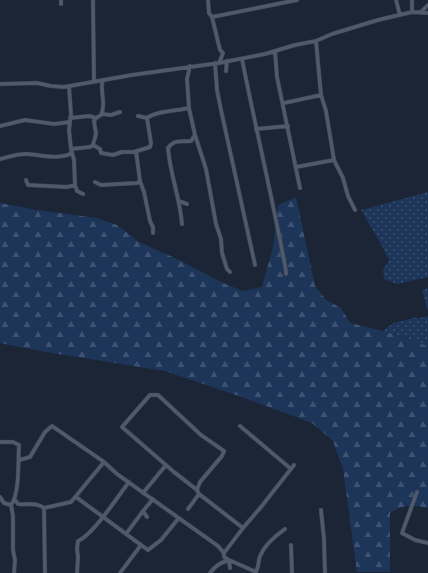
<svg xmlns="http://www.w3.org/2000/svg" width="428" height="573" viewBox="0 0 428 573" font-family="Arial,sans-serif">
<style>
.grass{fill:url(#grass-dots)}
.forest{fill:url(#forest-firs)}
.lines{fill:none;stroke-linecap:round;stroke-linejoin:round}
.minor-casing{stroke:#38404d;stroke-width:4.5}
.minor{stroke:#4e596c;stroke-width:3.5}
</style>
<defs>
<pattern id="grass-dots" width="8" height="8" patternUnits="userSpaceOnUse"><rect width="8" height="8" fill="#1e355a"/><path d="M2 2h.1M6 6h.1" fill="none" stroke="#3e5272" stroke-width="1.8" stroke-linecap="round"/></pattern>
<pattern id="forest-firs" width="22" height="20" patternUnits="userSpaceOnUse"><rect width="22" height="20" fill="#1e355a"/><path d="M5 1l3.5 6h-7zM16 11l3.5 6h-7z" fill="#3e5272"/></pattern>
</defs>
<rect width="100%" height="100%" fill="#1b2535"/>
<path class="grass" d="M428,192V277L397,284L384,279L383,270L389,260L381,244L361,210Z
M428,288V312L422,290Z
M428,316V346L383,331L393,323L417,317V319Z"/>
<path class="forest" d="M296,197L315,286L326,300L341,308L350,323L383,331L428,346V508C411,505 405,504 390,513V572H357L343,469L333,441L312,423L239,396L165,371L40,351L0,343V203L37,210L97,218L117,225L139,242L177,259L219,281L242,291L262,287L273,247L278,205Z"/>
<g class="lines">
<g class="minor-casing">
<path id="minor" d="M61,0V4
M93,0L94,82
M208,0L209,13L212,17L220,50L223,53L219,63
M396,0L400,15
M412,12V0
M421,12L428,5
M212,17L297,0
M275,51L277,77L300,188
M242,59C256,130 273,200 286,271V274
M215,63L217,90L221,110L255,265
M190,66L187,79L189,108L195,135L206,169L216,224L221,239L222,253L227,269L230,272
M226,71L227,61
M0,84L37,83L51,86L64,87L132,75L219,63L265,54L295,45L316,41L332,34L378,20L412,12L428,13
M69,86L71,114L69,130L71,149L74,160L75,185L77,191L83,194
M284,103L321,95
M102,114L111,115L120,112
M138,116L147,118C156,111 177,111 189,108
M70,118L89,116L96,118
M0,126L25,120L54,124L70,122
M256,129L288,126
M93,145L100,149L101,153L113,155L122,152H134L150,147L151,143L147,118
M93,145L96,134L94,121L96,118L101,115C107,103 99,90 103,80
M71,149L90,147L93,145
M136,151L140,181L144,192L150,221L153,227V233
M0,159C9,157 19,153 28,154C42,155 60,160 72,153
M334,160L343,178L348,196L355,210
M296,167L334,160L326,111L321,95L316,41
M26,180L28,185L67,187L75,185
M95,182L101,185L137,183L140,181
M179,201L187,204
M182,224C180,198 170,174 168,148C174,139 181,142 191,141L195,135
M240,426L291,469
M0,442H13L19,445C18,459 20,494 11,505L13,516V550L15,560L14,573
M19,460L30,457L45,432L52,426L104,462L117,474L218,546L224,553V557L229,560C221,562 215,566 210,573
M197,490L200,482L222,456L224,451L201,435L158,395H150L122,427L174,472L197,490L199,494
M417,492L402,533L415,540L428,543
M143,493L166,465
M0,497L4,503L11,505
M76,497L141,545L120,573
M15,500L18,504C27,505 37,502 44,508L71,502L104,462
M44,508L45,573
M188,509L199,494L243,528
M321,510L324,539L325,573
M147,517L143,511L153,499
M126,534L143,511
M141,545L148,550L161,540L178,519
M291,545L292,573
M224,553L243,528L261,507L294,465
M230,568L229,560L256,572
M256,571C259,567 258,561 260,556C265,544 275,536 285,529
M77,573L78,557L77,549L78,541C93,535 118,496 129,482"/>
</g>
<use href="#minor" class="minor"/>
</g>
</svg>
